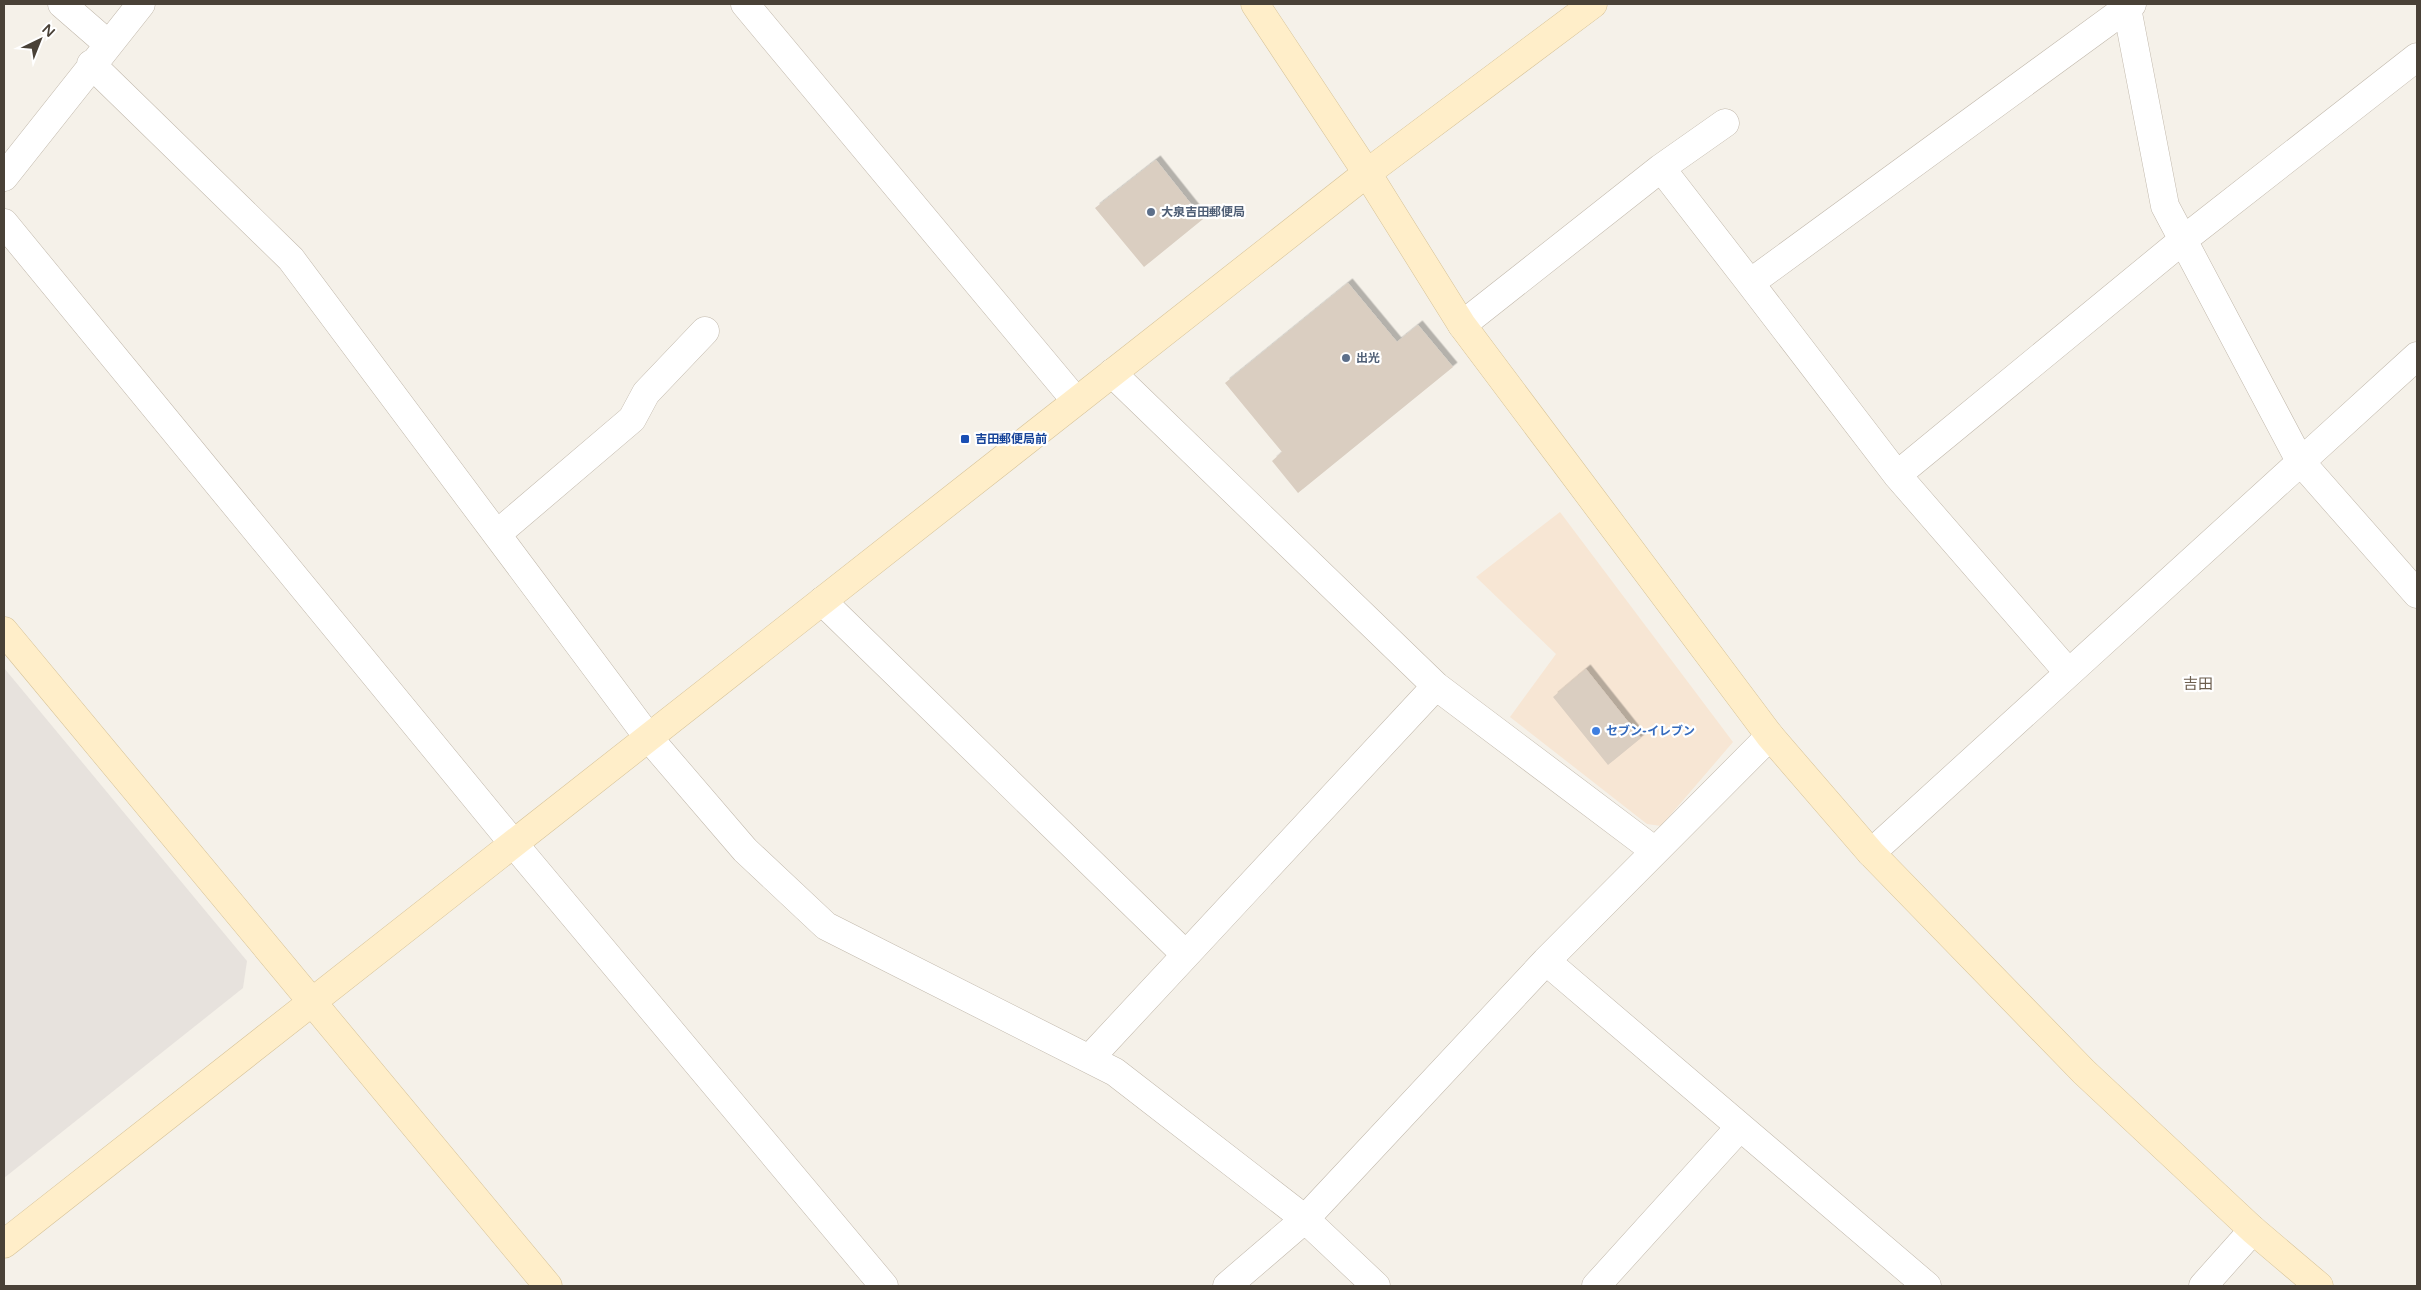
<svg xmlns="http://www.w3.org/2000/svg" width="2421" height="1290" viewBox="0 0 2421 1290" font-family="'Varela Round','Noto Sans JP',sans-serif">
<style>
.commercial{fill:#f7e6d4}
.industrial{fill:#e7e2dd}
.building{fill:#dacec1;filter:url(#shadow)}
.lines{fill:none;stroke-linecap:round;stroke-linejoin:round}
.street-casing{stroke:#c1b8ab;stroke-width:29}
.secondary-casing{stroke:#d6c297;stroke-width:29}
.street{stroke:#fff;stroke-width:28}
.secondary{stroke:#ffeec9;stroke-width:28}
.service-dot{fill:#5c6f8a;stroke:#fff;stroke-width:2}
.transit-dot{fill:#1a4fb4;stroke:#fff;stroke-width:2}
.shop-dot{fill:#3f7fe0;stroke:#fff;stroke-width:2}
.labels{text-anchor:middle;stroke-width:4.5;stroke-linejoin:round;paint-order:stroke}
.service-label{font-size:12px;font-weight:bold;fill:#4e5e75;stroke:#fff;text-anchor:start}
.transit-label{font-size:12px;font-weight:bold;fill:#164399;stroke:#fff;text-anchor:start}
.shop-label{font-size:12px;font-weight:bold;fill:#366cbe;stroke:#fff;text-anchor:start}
.quarter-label{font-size:15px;fill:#6c5e4e;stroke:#fff}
</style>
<defs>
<filter id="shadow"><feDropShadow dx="4.5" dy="-4.5" stdDeviation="0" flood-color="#0004"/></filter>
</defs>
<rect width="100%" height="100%" fill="#f5f1e9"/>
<path class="commercial" d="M1560,512L1733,742L1661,826L1647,824L1510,717L1556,654L1476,577Z"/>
<path class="industrial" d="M4,668L247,961L243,988L4,1178Z"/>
<path class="building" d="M1156,160L1203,219L1144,267L1095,208Z
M1348,283L1397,342L1418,325L1453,367L1298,493L1272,461L1282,452L1225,383Z
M1586,669L1641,738L1608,765L1553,697Z"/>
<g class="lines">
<g class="street-casing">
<path id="street" d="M62,4L108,44
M745,4L1076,401
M2127,8L2165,206L2300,461L2417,594
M91,64L291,259L648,737L745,850L826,926L1115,1072L1305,1219L1376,1286
M1661,168L1750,283
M4,177L141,4
M4,223L513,843L884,1286
M1462,325L1661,168L1725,123
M1112,373L1436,686L1655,851
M1897,475L2183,240L2417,57
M497,534L632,419L646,393L705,331
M822,601L1185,954
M2068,672L1897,475L1750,283L2132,4
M1871,853L2417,356
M1546,961L1927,1286
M1090,1058L1436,686
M1227,1286L1305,1219L1546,961L1770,736
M1596,1286L1740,1127
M2203,1286L2253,1230"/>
</g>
<g class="secondary-casing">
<path id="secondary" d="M1255,4L1367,173L1462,325L1770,736L1871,853L2084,1072L2253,1230L2319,1286
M4,631L548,1286
M4,1244L1367,173L1593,4"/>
</g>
<use href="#street" class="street"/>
<use href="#secondary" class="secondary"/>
</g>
<g class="service-dot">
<circle cx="1151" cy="212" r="5"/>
<circle cx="1346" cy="358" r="5"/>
</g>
<rect class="transit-dot" x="960" y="434" width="10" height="10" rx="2.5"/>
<circle class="shop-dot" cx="1596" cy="731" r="5"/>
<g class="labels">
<g class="service-label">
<text x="1161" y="216">大泉吉田郵便局</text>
<text x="1356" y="362">出光</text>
</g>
<g class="transit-label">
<text x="975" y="443">吉田郵便局前</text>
</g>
<g class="shop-label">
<text x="1606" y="735">セブン-イレブン</text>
</g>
<g class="quarter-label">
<text x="2198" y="689">吉田</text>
</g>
</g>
<rect width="2421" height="1290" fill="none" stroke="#494137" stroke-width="10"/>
<g transform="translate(40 40) rotate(43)" stroke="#ffffff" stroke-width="4" paint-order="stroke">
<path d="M0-4L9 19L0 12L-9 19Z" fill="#494137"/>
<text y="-8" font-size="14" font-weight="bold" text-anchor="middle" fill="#494137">N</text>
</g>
</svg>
